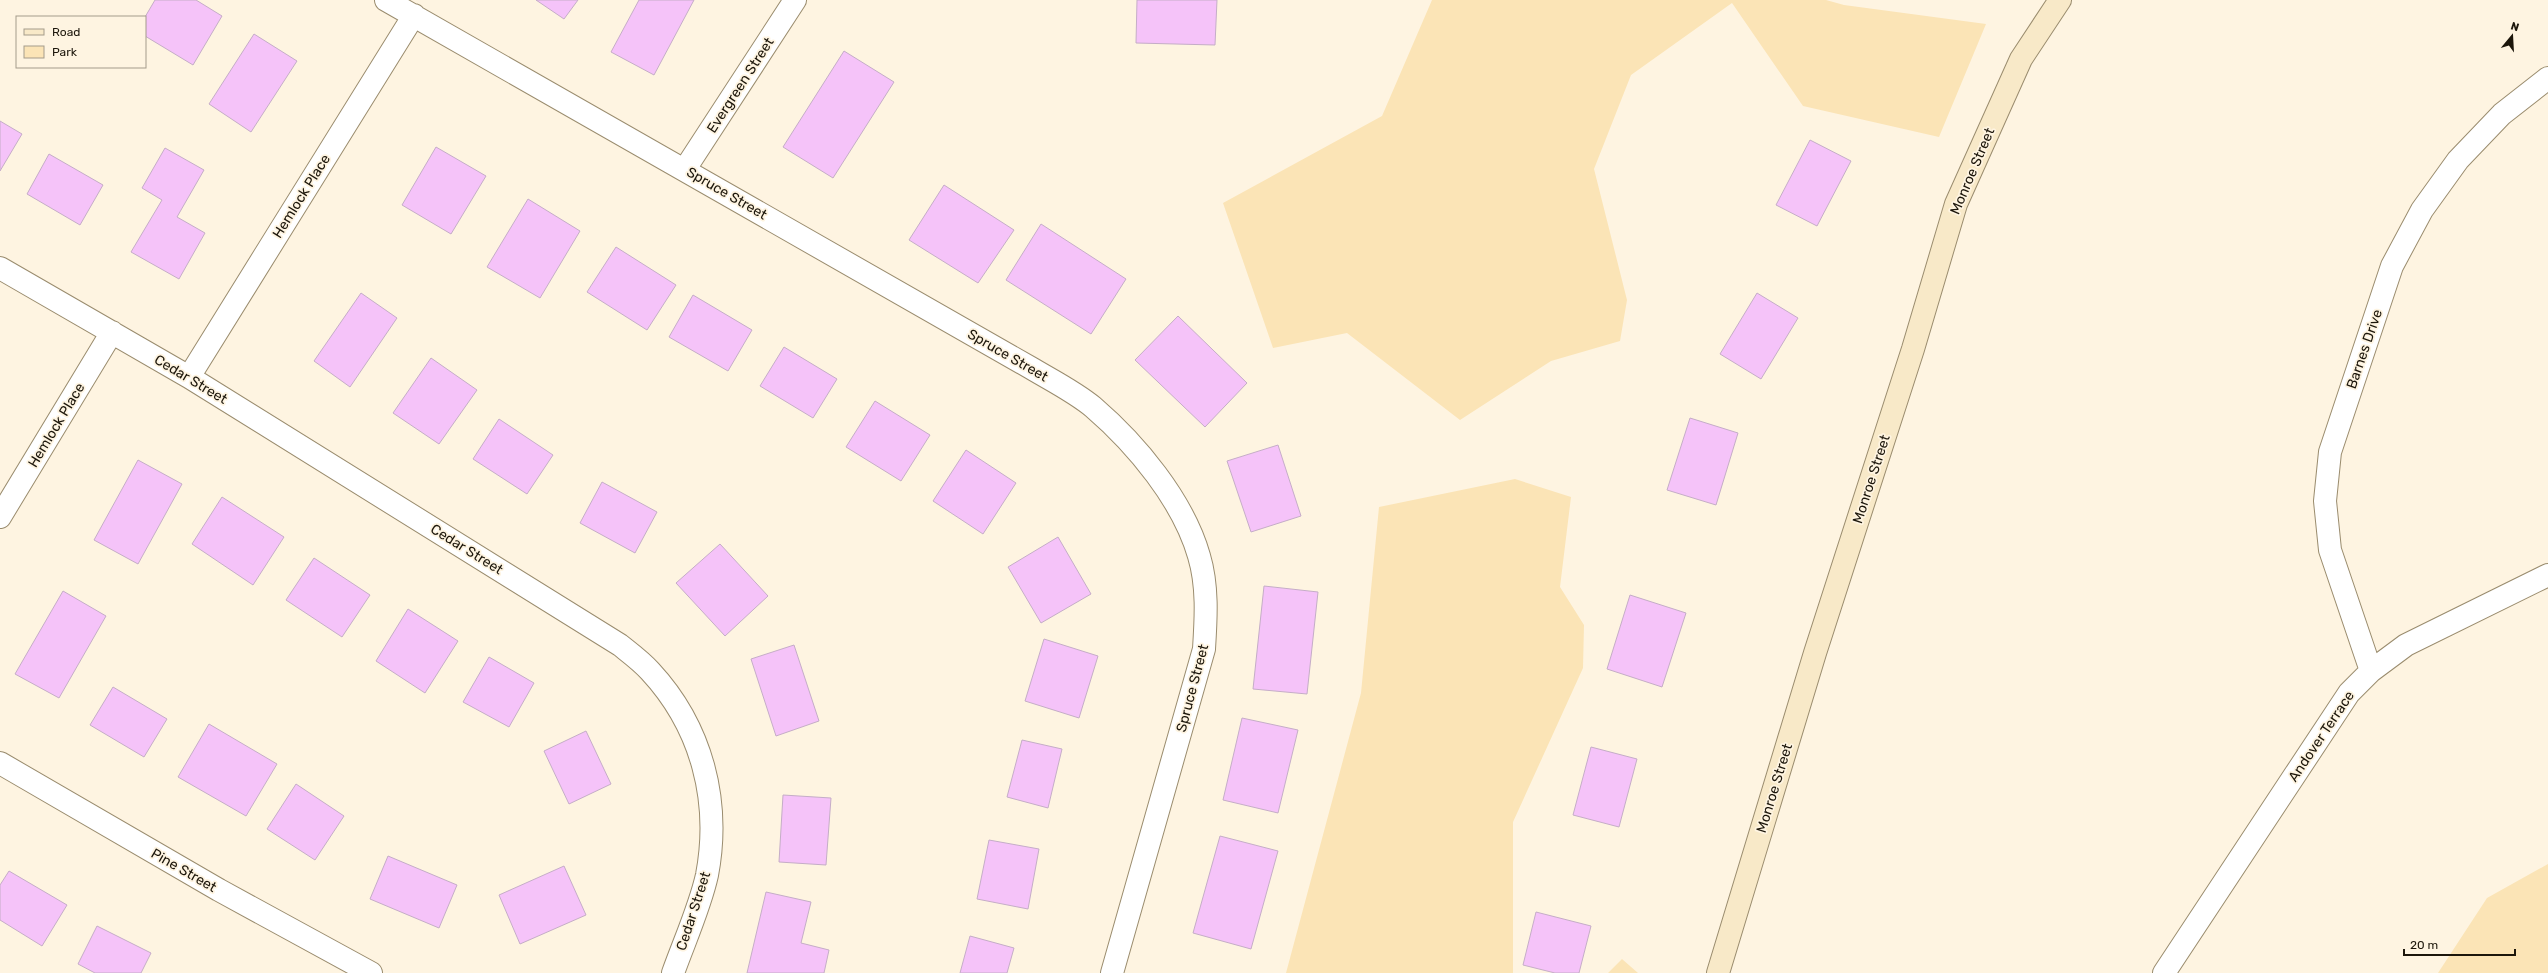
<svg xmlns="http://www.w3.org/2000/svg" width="2548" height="973" viewBox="0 0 2548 973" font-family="Rubik,sans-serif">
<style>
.green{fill:#fbe4b6}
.building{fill:#f5c3f9;stroke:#c5adc7}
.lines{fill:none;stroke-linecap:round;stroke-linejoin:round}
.minor-casing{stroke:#9a8c6e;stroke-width:24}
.secondary-casing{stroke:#9a8c6e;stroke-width:24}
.minor{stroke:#fff;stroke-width:22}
.secondary{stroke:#f8e9c8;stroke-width:22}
.labels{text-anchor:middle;stroke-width:3.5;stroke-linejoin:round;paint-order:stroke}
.street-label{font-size:14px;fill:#1c160b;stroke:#fef4e1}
</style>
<rect width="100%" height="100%" fill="#fef4e1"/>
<path class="green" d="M1432,0H1826L1844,5L1986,24L1939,137L1803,106L1732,3L1631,75L1594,169L1627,300L1620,341L1551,361L1460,420L1347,333L1273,348L1223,203L1382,116Z
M1515,479L1571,497L1560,587L1584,625L1583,668L1513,822V973H1286L1361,693L1379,507Z
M2548,864V973H2438L2487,898Z
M1622,959L1638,973H1608Z"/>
<path class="building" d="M155,0H196L222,16L193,65L145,36V17Z
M536,0H578L564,19Z
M639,0H694L654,75L611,52Z
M1137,0H1217L1215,45L1136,43Z
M254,34L297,61L251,132L209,104Z
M844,51L894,82L833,178L783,147Z
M0,121L22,134L0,171Z
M1810,140L1851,161L1817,226L1776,205Z
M436,147L486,176L451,234L402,205Z
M165,148L204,170L177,217L205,233L179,279L131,252L162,200L142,188Z
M49,154L103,185L80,225L27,194Z
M944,185L1014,230L978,283L909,240Z
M528,199L580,231L540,298L487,267Z
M1041,224L1126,279L1091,334L1006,280Z
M616,247L676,285L647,330L587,292Z
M361,293L397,318L350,387L314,361Z
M1757,293L1798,318L1761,379L1720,354Z
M693,295L752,330L728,371L669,337Z
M1178,316L1247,383L1205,427L1135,360Z
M784,347L837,379L813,418L760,386Z
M431,358L477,390L439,444L393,413Z
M875,401L930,435L901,481L846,447Z
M1690,418L1738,433L1716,505L1667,490Z
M499,419L553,455L527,494L473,459Z
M1278,445L1301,516L1251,532L1227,461Z
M966,450L1016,483L983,534L933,501Z
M138,460L182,484L138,564L94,540Z
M602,482L657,512L635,553L580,523Z
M222,497L284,537L253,585L192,544Z
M1058,537L1091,594L1041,623L1008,567Z
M720,544L768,596L725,636L676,583Z
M314,558L370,595L342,637L286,600Z
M1264,586L1318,592L1307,694L1253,689Z
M63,591L106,616L59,698L15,674Z
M1630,595L1686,613L1662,687L1607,669Z
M408,609L458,641L425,693L376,661Z
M1044,639L1098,656L1079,718L1025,701Z
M794,645L819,721L776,736L751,659Z
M489,657L534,683L509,727L463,702Z
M113,687L167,719L144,757L90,725Z
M1242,718L1298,730L1278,813L1223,800Z
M209,724L277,764L246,816L178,777Z
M586,731L611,784L569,804L544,751Z
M1022,740L1062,749L1048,808L1007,797Z
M1591,747L1637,759L1619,827L1573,815Z
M296,784L344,816L315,860L267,829Z
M783,795L831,798L826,865L779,862Z
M1220,836L1278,851L1251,949L1193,933Z
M989,840L1039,849L1028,909L977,899Z
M388,856L457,885L439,928L370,899Z
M564,866L586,915L520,944L499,895Z
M9,871L67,905L42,946L0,920V885Z
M766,892L811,902L801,943L829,950L824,973H747Z
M1536,912L1591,926L1579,973H1555L1523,965Z
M97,926L151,953L141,973H95L78,964Z
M970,936L1014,948L1007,973H960Z"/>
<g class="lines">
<g class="minor-casing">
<path id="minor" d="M386,0L1031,368C1051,380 1075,392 1093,407C1136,444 1183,500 1199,556C1208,586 1206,618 1204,649L1112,973
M685,169L795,0
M0,268L189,377L620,645C630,653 641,661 650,671C702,727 721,801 707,875C700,907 684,942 673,973
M189,377L414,15
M0,517L112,332
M2371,671L2330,550L2325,501L2330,452L2392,266L2422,210L2458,160L2502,114L2548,78
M0,763L219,890L371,973
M2164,973L2349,693L2371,671L2406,645L2548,575"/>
</g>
<g class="secondary-casing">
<path id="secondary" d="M1718,973L1815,653L1913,349L1956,204L2021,59L2060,0"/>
</g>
<use href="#minor" class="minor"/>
<use href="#secondary" class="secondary"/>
</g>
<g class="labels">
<g class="street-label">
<text transform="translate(740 85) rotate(-57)" y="5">Evergreen Street</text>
<text transform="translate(1972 171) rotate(-67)" y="5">Monroe Street</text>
<text transform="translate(727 193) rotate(30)" y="5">Spruce Street</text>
<text transform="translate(301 196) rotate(-58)" y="5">Hemlock Place</text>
<text transform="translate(2364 349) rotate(-71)" y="5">Barnes Drive</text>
<text transform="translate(1008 355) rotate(30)" y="5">Spruce Street</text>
<text transform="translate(191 379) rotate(31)" y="5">Cedar Street</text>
<text transform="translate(56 425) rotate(-59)" y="5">Hemlock Place</text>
<text transform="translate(1871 479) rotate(-72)" y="5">Monroe Street</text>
<text transform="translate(467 549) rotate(32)" y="5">Cedar Street</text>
<text transform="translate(1192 688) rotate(-75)" y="5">Spruce Street</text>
<text transform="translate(2321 736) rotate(-56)" y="5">Andover Terrace</text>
<text transform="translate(1774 788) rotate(-73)" y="5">Monroe Street</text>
<text transform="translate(184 870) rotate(30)" y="5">Pine Street</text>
<text transform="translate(693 911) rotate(-72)" y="5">Cedar Street</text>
</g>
</g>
<rect x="16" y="16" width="130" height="52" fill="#fef4e1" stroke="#a49b8b"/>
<rect x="24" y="29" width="20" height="6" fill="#f8e9c8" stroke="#a49b8b"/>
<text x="52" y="36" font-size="12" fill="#1c160b">Road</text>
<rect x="24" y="46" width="20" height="12" fill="#fbe4b6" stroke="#a49b8b"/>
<text x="52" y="56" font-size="12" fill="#1c160b">Park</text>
<g transform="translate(2512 36) rotate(18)" stroke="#fef4e1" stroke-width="3" paint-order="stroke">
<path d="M0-3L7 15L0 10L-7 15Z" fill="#1c160b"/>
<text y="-6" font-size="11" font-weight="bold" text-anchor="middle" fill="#1c160b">N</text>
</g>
<path d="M2404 949v6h111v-6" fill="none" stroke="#1c160b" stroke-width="2"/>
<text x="2410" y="949" font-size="12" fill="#1c160b" stroke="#fef4e1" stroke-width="3" paint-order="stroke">20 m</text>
</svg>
